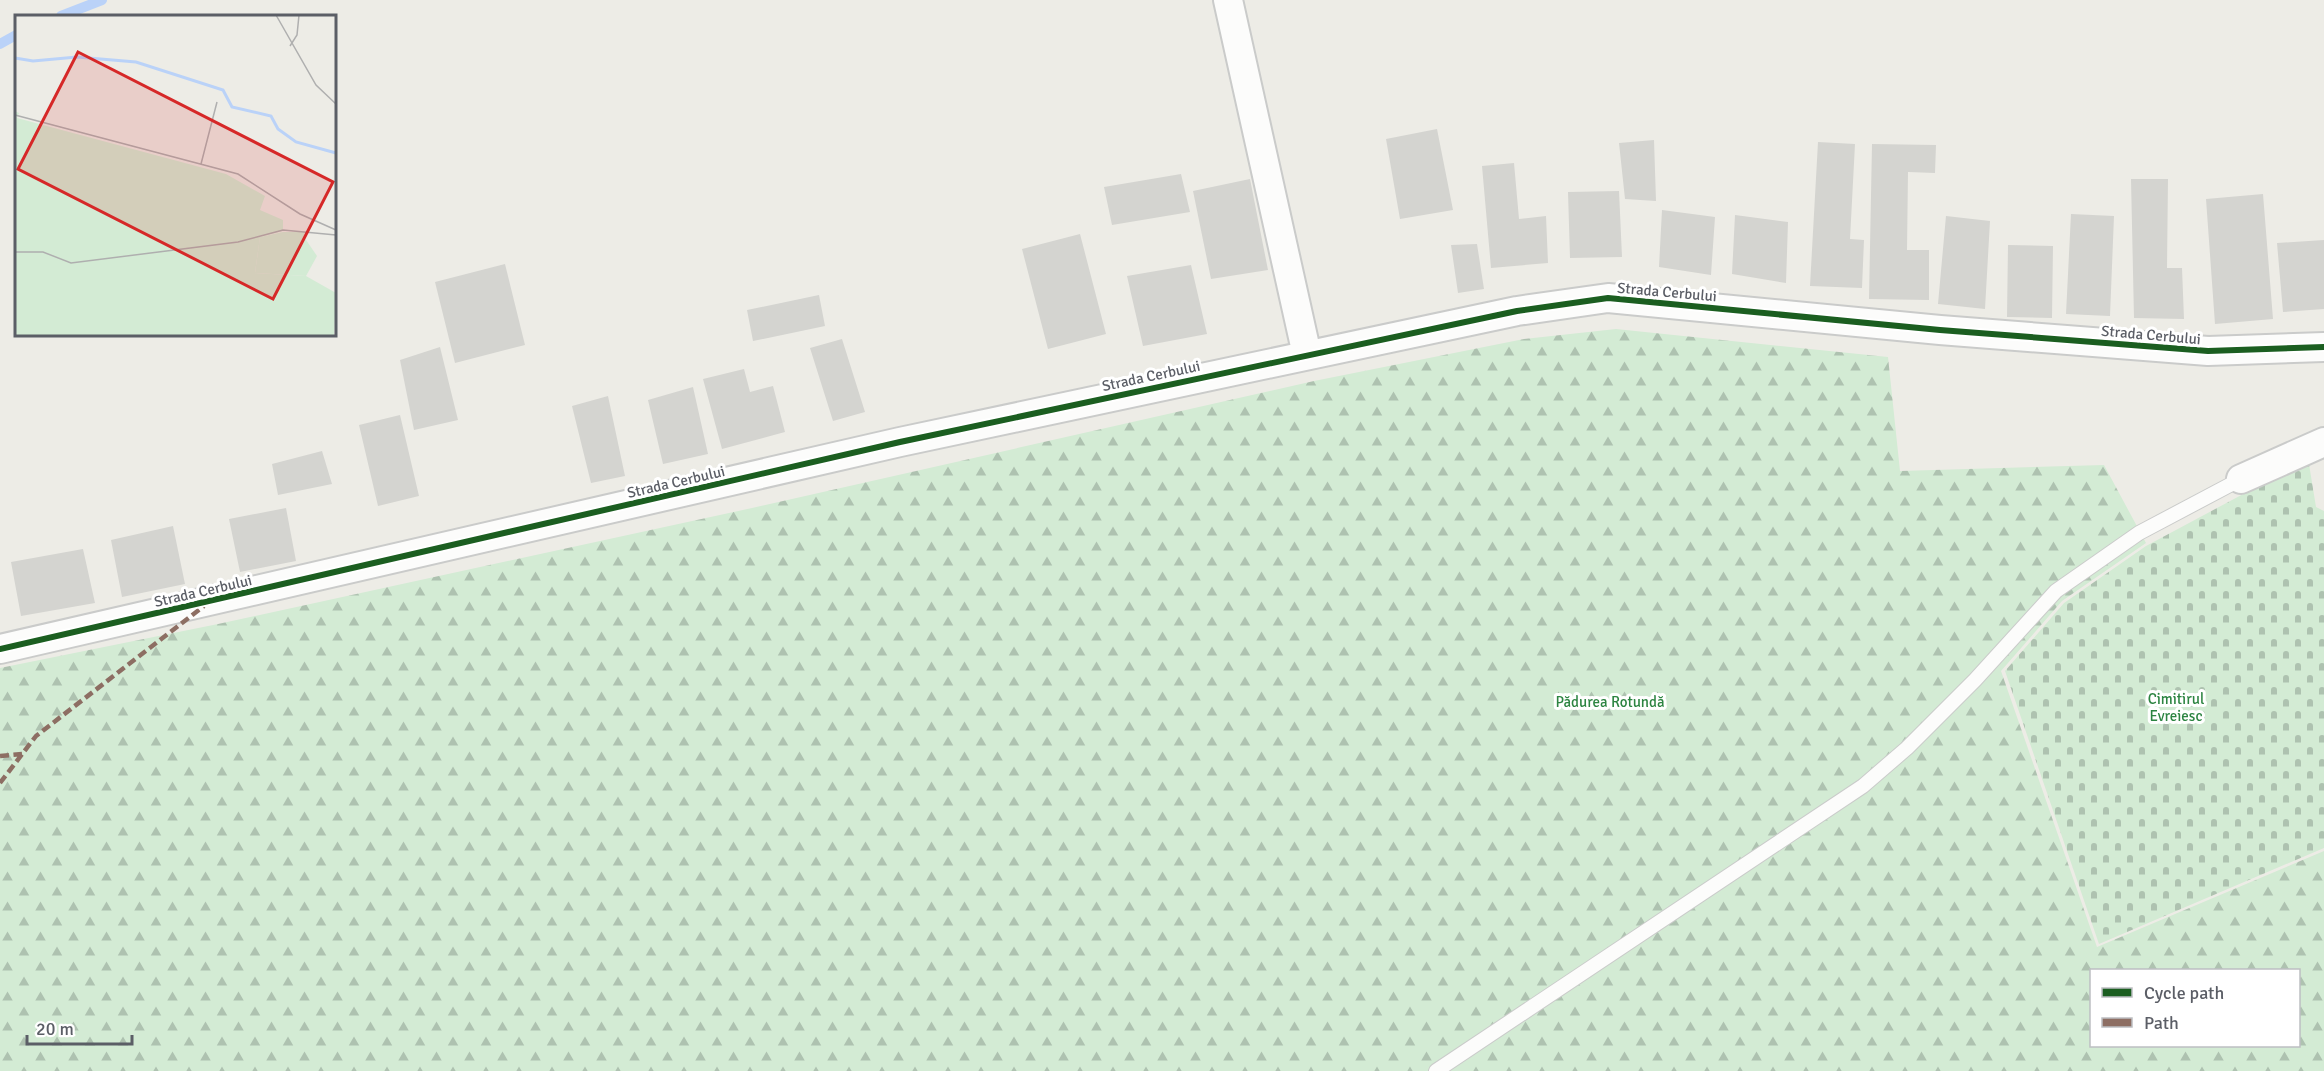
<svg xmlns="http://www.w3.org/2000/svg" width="2324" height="1071" viewBox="0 0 2324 1071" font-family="Signika,sans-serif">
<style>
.forest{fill:url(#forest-firs);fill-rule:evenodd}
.cemetery{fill:url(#cemetery-stones)}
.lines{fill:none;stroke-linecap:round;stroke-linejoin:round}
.stream{stroke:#bad2f8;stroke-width:10}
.building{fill:#d4d4d0}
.lane-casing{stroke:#cacbca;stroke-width:16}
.street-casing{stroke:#cacbca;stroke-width:32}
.lane{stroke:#fcfcfb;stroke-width:14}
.street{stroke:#fcfcfb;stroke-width:28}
.quiet{stroke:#8d6e63;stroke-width:4.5;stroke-dasharray:9 4.5;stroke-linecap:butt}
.cycleway-casing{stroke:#fff;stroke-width:10}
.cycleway{stroke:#1b5e20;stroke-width:6}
.labels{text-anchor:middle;stroke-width:6;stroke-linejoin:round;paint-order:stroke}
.street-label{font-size:15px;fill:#5b5e66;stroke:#fff}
.park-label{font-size:15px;fill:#2c8441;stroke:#fff}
.inset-river{fill:none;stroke:#bad2f8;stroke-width:3}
.inset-road{fill:none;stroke:#afafaf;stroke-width:1.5}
.view{fill:#d62828;fill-opacity:0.15;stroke:#d62828;stroke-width:3}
.inset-edge{fill:none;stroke:#5b5e66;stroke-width:3}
</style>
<defs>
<pattern id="forest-firs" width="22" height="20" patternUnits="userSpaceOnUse" patternTransform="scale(1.5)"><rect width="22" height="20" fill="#d3ebd4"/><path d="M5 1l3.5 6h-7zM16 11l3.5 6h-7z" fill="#aec2b0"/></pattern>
<pattern id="cemetery-stones" width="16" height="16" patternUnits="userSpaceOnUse" patternTransform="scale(1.5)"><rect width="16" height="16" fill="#d3ebd4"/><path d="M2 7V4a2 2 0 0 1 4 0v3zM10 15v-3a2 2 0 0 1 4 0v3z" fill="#aec2b0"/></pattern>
</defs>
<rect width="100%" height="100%" fill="#edece6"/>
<path class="forest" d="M1616,329L1888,357L1900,471L2104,465L2146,543L2062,601L2001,671L2097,947L2324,851V1071H0V668L218,624L752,508L1314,381L1524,339ZM2092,970H2298V1046H2092Z"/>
<path class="cemetery" d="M2309,464L2316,507L2324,511V848L2099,944L2005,671L2064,603L2146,546L2247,492Z"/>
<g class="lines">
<path class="stream" d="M61,16L102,0
M0,44L16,35"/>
</g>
<path class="building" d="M1437,129L1453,210L1400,219L1386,139Z
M1654,140L1656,201L1625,199L1619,143Z
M1818,142L1855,144L1850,239L1864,240L1862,288L1810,286Z
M1872,144L1936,145L1935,173L1908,172L1907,250H1929V300L1869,299Z
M1514,163L1519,219L1546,216L1548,263L1491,268L1482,166Z
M1181,174L1190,212L1112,225L1104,187Z
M1250,179L1268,270L1211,279L1193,191Z
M2131,179H2168L2167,268H2182L2184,319L2134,318Z
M1619,191L1622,257L1570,258L1568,192Z
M2263,194L2273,319L2215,324L2206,199Z
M1662,210L1715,217L1711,275L1659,267Z
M2071,214L2114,216L2110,316L2066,314Z
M1735,215L1788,222L1786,283L1732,274Z
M1946,216L1990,221L1985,309L1938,304Z
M1080,234L1106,334L1048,349L1022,249Z
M2324,240V309L2283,312L2277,243Z
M1477,244L1484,289L1458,293L1451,245Z
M2008,245L2053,246L2052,318L2007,317Z
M505,264L525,345L455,363L435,282Z
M1191,265L1207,334L1143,346L1127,276Z
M819,295L825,326L753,341L747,310Z
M842,339L865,412L833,421L810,348Z
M440,347L458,420L414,430L400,360Z
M744,369L750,392L773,386L785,432L722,449L703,379Z
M693,387L708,454L663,464L648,400Z
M608,396L625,476L591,483L572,406Z
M400,415L419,496L378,506L359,425Z
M322,451L332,484L278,495L272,464Z
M286,508L296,561L240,572L229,519Z
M173,526L185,584L122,597L111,540Z
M83,549L95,603L21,616L11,562Z"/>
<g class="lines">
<g class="lane-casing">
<path id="lane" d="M1436,1071L1863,786L1907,748L1975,680L2056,591L2139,533L2241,479"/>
</g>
<g class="street-casing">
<path id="street" d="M1228,0L1307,355
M2241,479L2324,442
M0,649L900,442L1517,311L1608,298L1940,330L2208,351L2324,347"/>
</g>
<use href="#lane" class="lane"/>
<use href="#street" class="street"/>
<path class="quiet" d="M0,756L22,754
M0,783L36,736L204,606"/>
<g class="cycleway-casing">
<path id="cycleway" d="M0,649L900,442L1517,311L1608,298L1940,330L2208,351L2324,347"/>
</g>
<use href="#cycleway" class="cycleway"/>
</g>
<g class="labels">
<g class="street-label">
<text transform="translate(1667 292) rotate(5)" y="5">Strada Cerbului</text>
<text transform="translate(2151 335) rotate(5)" y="5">Strada Cerbului</text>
<text transform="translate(1151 376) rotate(-12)" y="5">Strada Cerbului</text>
<text transform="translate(676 482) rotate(-13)" y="5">Strada Cerbului</text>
<text transform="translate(203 591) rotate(-13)" y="5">Strada Cerbului</text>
</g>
<g class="park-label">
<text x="2176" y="704">Cimitirul<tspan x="2176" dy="17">Evreiesc</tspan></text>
<text x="1610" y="707">Pădurea Rotundă</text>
</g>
</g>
<g transform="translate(15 15)">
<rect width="321" height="321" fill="#edece6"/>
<path d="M0,96L4,98L2,103L211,159L250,181L245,195L268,205V216L245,222L240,258L291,261L321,278L319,321H0Z" fill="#d3ebd4"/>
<path d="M268,217H290L289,222L302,241L291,261L240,258L245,222Z" fill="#d3ebd4"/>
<path class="inset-river" d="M0,43L18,46L62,42L121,47L208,75L217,92L256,101L263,114L281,127L321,138"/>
<path class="inset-road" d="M261,0L301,70L321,89M275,31L282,20L284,0M0,100L223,159L285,199L321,215M186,149L202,87M0,237H28L56,248L223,227L268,215L321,220"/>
<path class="view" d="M63,37L318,167L258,284L3,154Z"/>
<rect width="321" height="321" class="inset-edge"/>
</g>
<rect x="2090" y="969" width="210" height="78" fill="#ffffff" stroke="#bdbfc2" stroke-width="1.5"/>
<rect x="2102" y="988" width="30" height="9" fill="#1b5e20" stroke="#bdbfc2" stroke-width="1.5"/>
<text x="2144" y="999" font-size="18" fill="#5b5e66">Cycle path</text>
<rect x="2102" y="1018" width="30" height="9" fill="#8d6e63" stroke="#bdbfc2" stroke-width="1.5"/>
<text x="2144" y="1029" font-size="18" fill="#5b5e66">Path</text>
<path d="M27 1035v9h105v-9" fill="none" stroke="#5b5e66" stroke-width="3"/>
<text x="36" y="1035" font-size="18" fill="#5b5e66" stroke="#ffffff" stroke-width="4.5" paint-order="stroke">20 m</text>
</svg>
